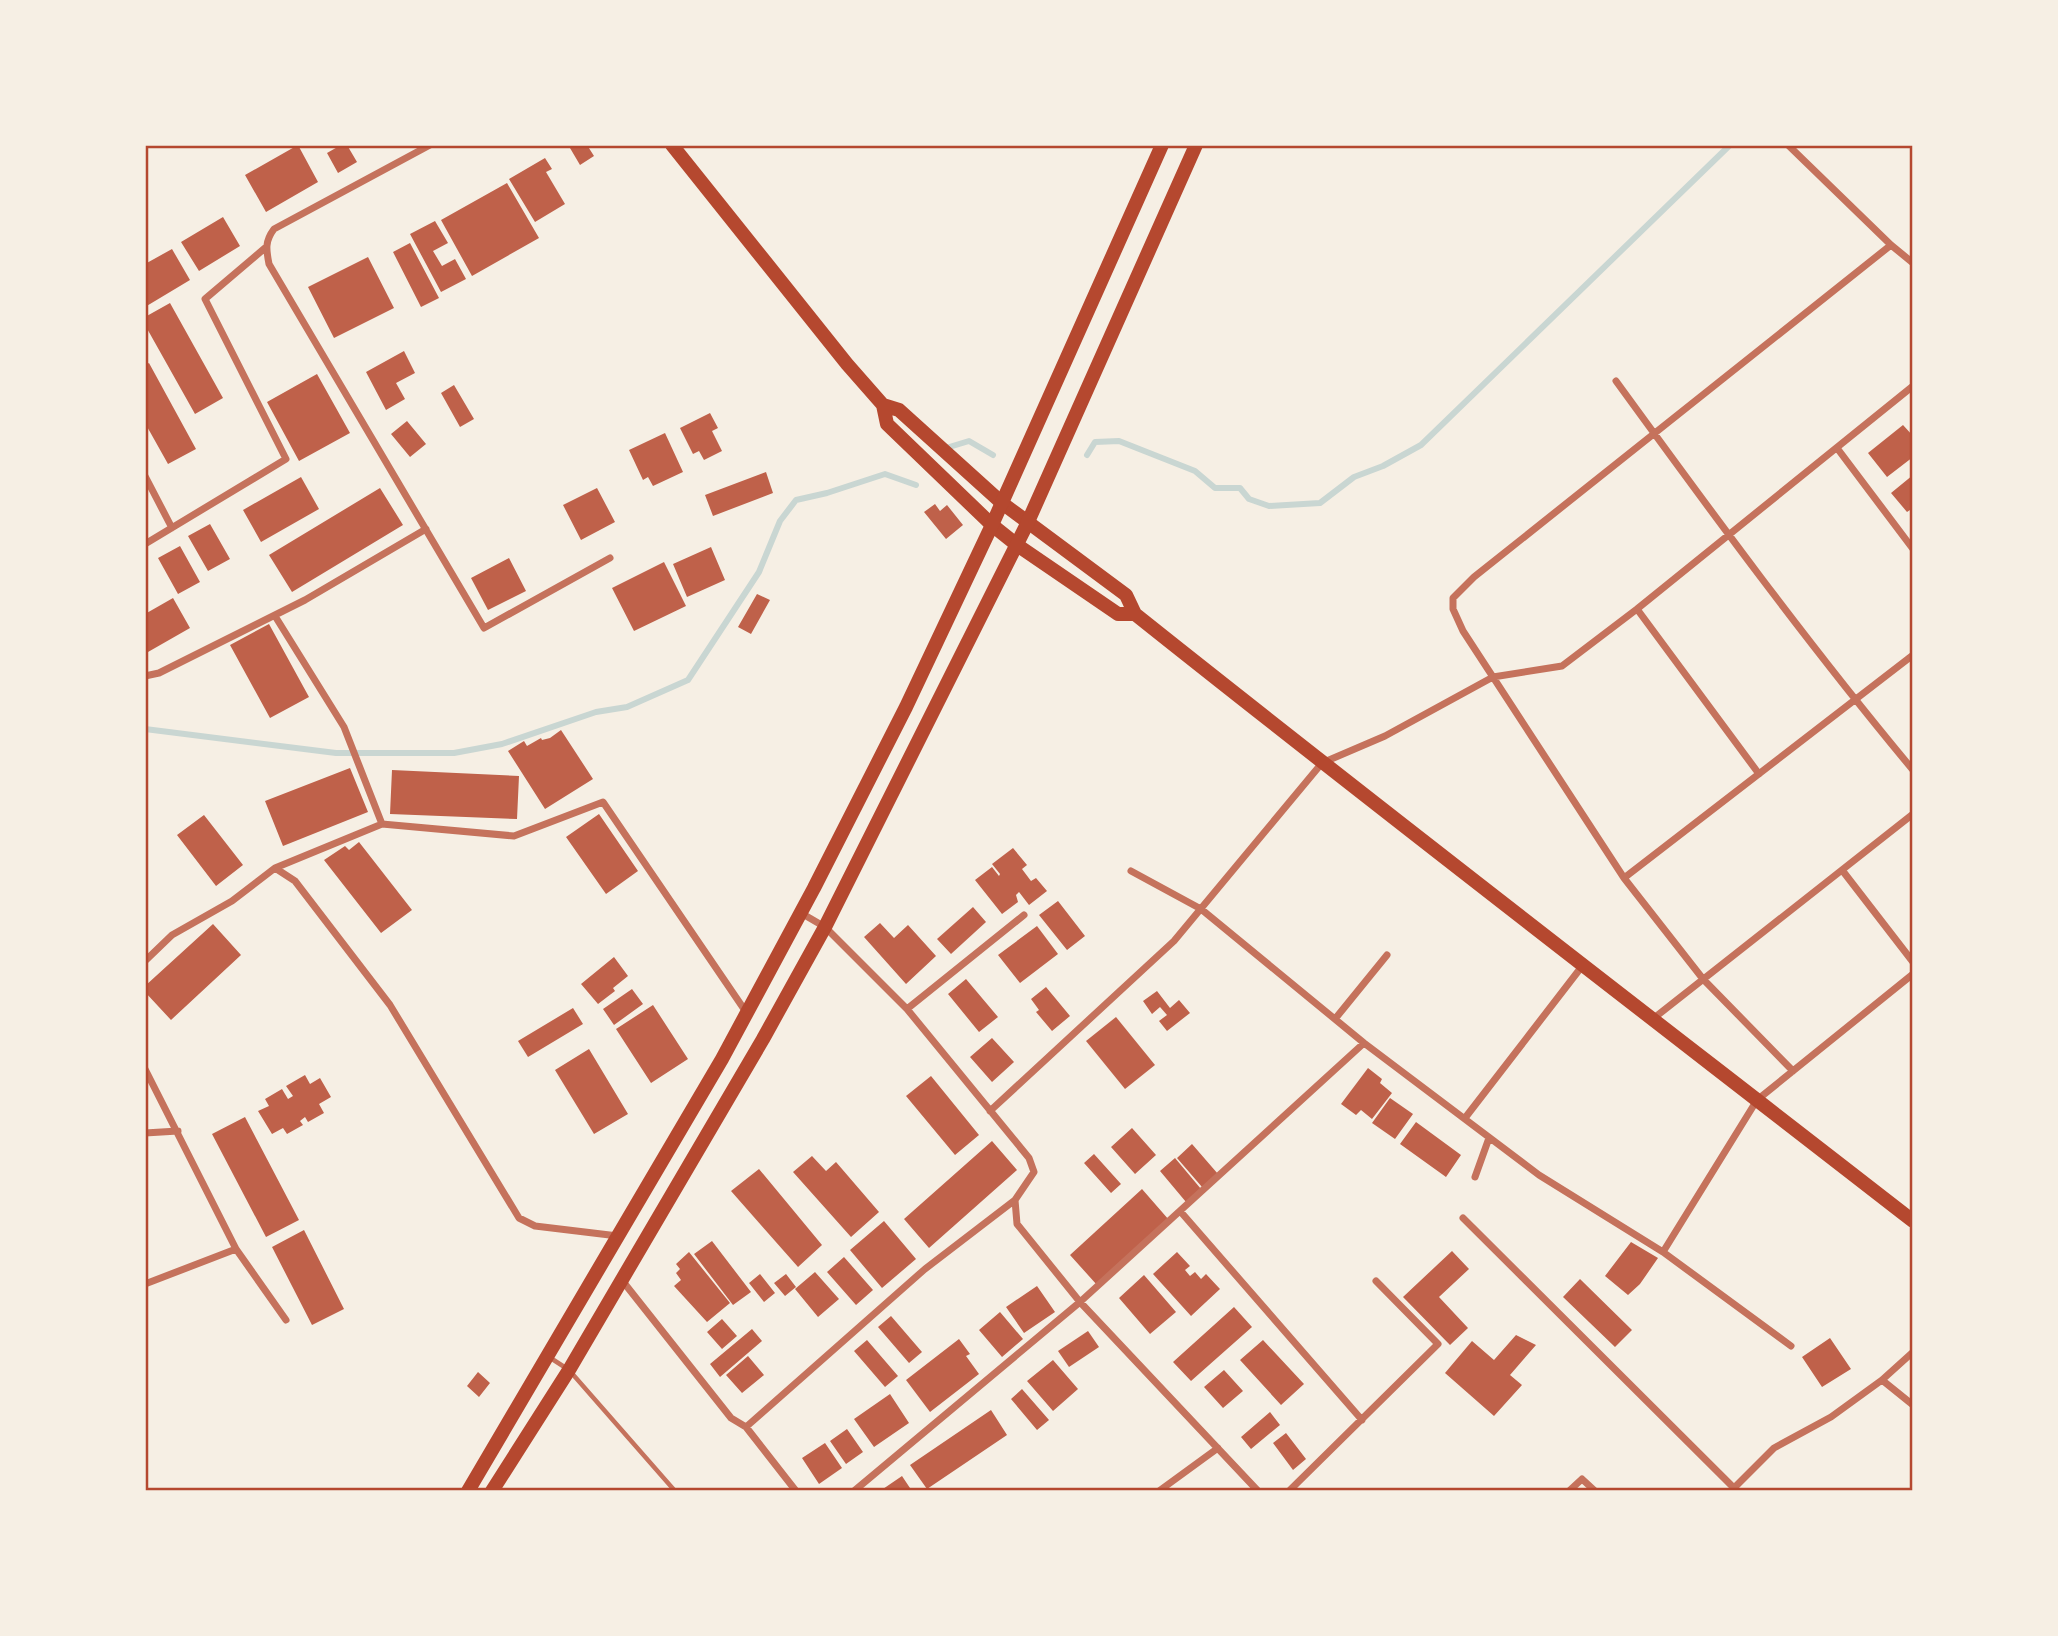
<svg xmlns="http://www.w3.org/2000/svg" width="2058" height="1636" viewBox="0 0 2058 1636" font-family="Barlow,sans-serif">
<style>
.lines{fill:none;stroke-linecap:round;stroke-linejoin:round}
.stream{stroke:#c9d6d2;stroke-width:6}
.building{fill:#bf614a}
.service{stroke:#c5725c;stroke-width:4.5}
.minor{stroke:#c5725c;stroke-width:7}
.primary{stroke:#b5482f;stroke-width:14}
.trunk{stroke:#b5482f;stroke-width:14}
.neatline{fill:none;stroke:#b5482f;stroke-width:2.5}
</style>
<rect width="100%" height="100%" fill="#f6efe4"/>
<g class="lines">
<path class="stream" d="M946,448L969,441L993,455
M1087,455L1095,442L1119,441L1195,471L1215,488H1240L1249,499L1269,506L1320,503L1354,477L1383,466L1421,445L1730,145
M145,729L336,753H454L502,744L596,712L627,707L688,680L759,572L780,521L796,500L827,493L885,474L916,485"/>
</g>
<path class="building" d="M298,145L318,182L266,212L245,175Z
M341,145H347L357,162L338,173L327,153Z
M574,145H587L594,156L580,165L570,148Z
M545,158L552,169L546,172L565,204L535,222L509,179Z
M507,183L539,238L472,276L441,220Z
M223,217L240,246L199,271L181,242Z
M435,221L448,243L433,251L442,266L455,259L466,279L441,292L410,234Z
M410,243L439,298L421,307L393,252Z
M172,249L190,280L145,307V264Z
M368,257L394,308L334,338L308,287Z
M170,303L223,398L195,414L145,325V317Z
M404,351L415,373L396,383L405,399L386,410L366,372Z
M149,363L196,449L168,464L145,423V365Z
M317,374L350,433L299,461L267,402Z
M454,385L474,419L460,427L441,393Z
M710,413L718,428L712,431L722,451L704,460L699,451L693,454L680,428Z
M407,421L426,444L410,457L391,434Z
M1903,425L1913,436V457L1887,477L1868,453Z
M665,433L683,472L653,486L648,477L643,480L629,450Z
M766,472L773,493L713,516L705,495Z
M1913,475V508L1907,512L1891,493Z
M301,477L319,509L261,542L243,510Z
M380,488L403,525L292,592L269,555Z
M597,488L615,522L581,540L563,505Z
M935,504L940,511L947,505L963,525L946,539L924,512Z
M210,524L230,559L208,571L188,536Z
M180,546L200,582L178,594L158,558Z
M711,547L725,580L687,597L673,564Z
M509,558L526,591L488,610L471,578Z
M664,562L686,606L634,631L612,588Z
M757,594L770,600L751,634L738,627Z
M173,598L190,628L148,652L145,647V614Z
M269,624L309,697L270,718L230,645Z
M561,730L593,779L545,809L508,751L524,741L527,746L541,738L542,740L550,738Z
M350,768L368,812L283,846L265,801Z
M392,770L519,776L517,819L390,814Z
M599,814L638,871L606,894L566,837Z
M204,815L243,865L216,886L177,835Z
M359,842L412,910L381,933L324,860L345,846L349,850Z
M1013,848L1027,865L1022,869L1031,881L1036,878L1047,891L1029,905L1019,892L1016,895L1018,902L1002,914L975,880L992,867L999,876L1000,874L992,864Z
M1058,901L1085,936L1067,950L1039,915Z
M973,907L986,922L951,954L937,939Z
M880,923L894,938L908,925L936,956L906,984L864,937Z
M213,924L241,955L171,1020L145,992V986Z
M1037,926L1058,954L1020,983L998,955Z
M614,957L628,976L613,988L615,991L598,1004L581,984Z
M966,979L998,1017L979,1032L948,994Z
M1046,987L1070,1016L1052,1031L1036,1012L1039,1010L1031,999Z
M632,989L643,1004L614,1025L603,1009Z
M1157,991L1170,1008L1179,1000L1190,1013L1167,1031L1159,1021L1167,1015L1160,1007L1152,1014L1143,1001Z
M653,1005L688,1059L651,1083L616,1029Z
M573,1008L583,1024L528,1057L518,1041Z
M1116,1017L1155,1065L1125,1089L1086,1041Z
M992,1038L1014,1062L992,1082L970,1057Z
M589,1049L628,1114L594,1134L555,1070Z
M1368,1068L1382,1079L1380,1083L1392,1093L1372,1119L1361,1110L1356,1115L1341,1104Z
M305,1075L310,1084L320,1078L331,1097L319,1104L324,1113L308,1122L305,1117L300,1121L303,1125L287,1134L283,1128L272,1134L258,1111L269,1106L265,1099L282,1089L288,1099L293,1096L286,1086Z
M931,1076L979,1135L955,1155L906,1096Z
M1390,1098L1413,1114L1395,1139L1372,1123Z
M245,1117L299,1220L266,1237L212,1134Z
M1416,1122L1461,1155L1446,1177L1400,1144Z
M1132,1128L1156,1155L1135,1174L1111,1147Z
M992,1141L1017,1170L929,1248L904,1219Z
M1192,1144L1218,1174L1202,1187L1177,1158Z
M1094,1154L1121,1184L1111,1193L1084,1163Z
M812,1156L826,1171L836,1162L879,1212L851,1237L793,1172Z
M1175,1158L1201,1189L1186,1202L1160,1171Z
M759,1169L822,1245L798,1267L731,1191Z
M1142,1189L1169,1220L1097,1285L1070,1255Z
M884,1221L916,1259L882,1288L850,1250Z
M304,1230L344,1309L312,1325L272,1247Z
M712,1241L751,1292L733,1305L694,1254Z
M1631,1242L1658,1258L1640,1284L1628,1295L1605,1276Z
M1452,1251L1469,1269L1439,1297L1468,1328L1450,1345L1403,1297Z
M689,1252L730,1303L707,1322L674,1286L681,1280L676,1273L680,1269L676,1264Z
M1177,1252L1190,1266L1185,1270L1190,1276L1195,1272L1201,1279L1206,1274L1220,1289L1191,1316L1153,1274Z
M844,1257L873,1290L856,1305L827,1272Z
M815,1272L839,1299L818,1317L795,1289Z
M760,1274L775,1293L764,1302L749,1283Z
M786,1274L796,1287L785,1296L774,1283Z
M1144,1275L1176,1312L1150,1334L1119,1298Z
M1580,1279L1632,1330L1615,1347L1563,1297Z
M1037,1286L1055,1312L1024,1333L1006,1307Z
M1234,1307L1252,1327L1191,1381L1173,1362Z
M1000,1312L1023,1339L1002,1357L979,1330Z
M891,1316L922,1352L909,1363L878,1327Z
M722,1319L737,1336L722,1349L707,1332Z
M752,1329L762,1341L720,1377L710,1364Z
M1088,1331L1099,1347L1069,1367L1058,1351Z
M1516,1335L1536,1345L1510,1375L1522,1385L1494,1416L1445,1373L1472,1341L1494,1360Z
M1830,1338L1851,1369L1822,1387L1802,1357Z
M959,1339L970,1354L966,1356L979,1374L930,1412L906,1380Z
M867,1340L898,1376L885,1387L854,1351Z
M1263,1340L1304,1384L1281,1405L1240,1360Z
M748,1356L764,1375L742,1393L726,1375Z
M1053,1360L1078,1389L1053,1411L1027,1381Z
M1224,1370L1243,1391L1223,1408L1204,1387Z
M478,1372L490,1383L479,1397L467,1386Z
M1022,1389L1049,1420L1037,1430L1011,1399Z
M890,1394L909,1423L874,1447L854,1419Z
M991,1410L1007,1435L927,1489L910,1465Z
M1270,1412L1280,1425L1251,1449L1241,1437Z
M847,1429L863,1452L846,1464L830,1441Z
M1286,1433L1306,1459L1293,1470L1273,1443Z
M825,1443L842,1468L819,1484L802,1458Z
M902,1476L912,1491H880Z"/>
<g class="lines">
<path class="service" d="M549,1357L569,1370L675,1491"/>
<path class="minor" d="M430,145L274,229C265,241 266,249 269,264L484,628L610,558
M1788,145L1891,245L1913,263
M1616,381C1712,513 1808,644 1913,770
M1837,448L1913,549
M145,476L172,528
M145,544L286,459L205,299L265,248
M1637,609L1759,774
M275,616L344,727L382,824
M145,676L159,673L305,600L426,529
M275,868L382,824L514,836L603,802L746,1012
M1842,870L1913,962
M1131,871L1201,909L1364,1043L1539,1175L1663,1252L1757,1100L1913,974
M1624,878L1913,655
M801,913L825,927L907,1009L1029,1158L1034,1172L1015,1200L1017,1224L1080,1302L1258,1491
M145,961L172,935L232,901L275,868L295,881L390,1005L519,1218L535,1226L618,1236
M907,1009L1024,915
M1654,1018L1913,814
M1335,1019L1387,955
M145,1069L236,1249L286,1320
M1793,1071L1703,979L1624,878L1463,631L1453,609V598L1474,577L1891,245
M990,1111L1174,941L1322,763L1385,736L1493,677L1562,666L1637,609L1913,386
M1465,1118L1583,965
M145,1133L178,1131
M1475,1177L1489,1138
M1180,1211L1362,1420
M1463,1218L1737,1491
M1663,1252L1791,1346
M621,1279L731,1418L746,1427L796,1491
M145,1284L236,1249
M1882,1380L1913,1405
M746,1427L925,1269L1015,1200
M1732,1490L1774,1448L1831,1417L1882,1380L1913,1352
M854,1491L1080,1302L1364,1043
M1159,1491L1218,1448
M1289,1491L1438,1344L1376,1281
M1569,1491L1582,1479L1595,1491"/>
<path class="primary" d="M672,145L847,364L883,405L887,424L992,525L1017,545L1118,614H1135
M883,405L899,410L1002,503L1126,595L1135,614C1392,819 1653,1019 1913,1221"/>
<path class="trunk" d="M468,1491L722,1059L814,888L906,707L992,525L1162,145
M492,1491L569,1370L763,1039L825,927L1027,524L1196,145"/>
</g>
<rect width="2058" height="1636" fill="none" stroke="#f6efe4" stroke-width="294"/>
<rect x="147" y="147" width="1764" height="1342" class="neatline"/>
</svg>
